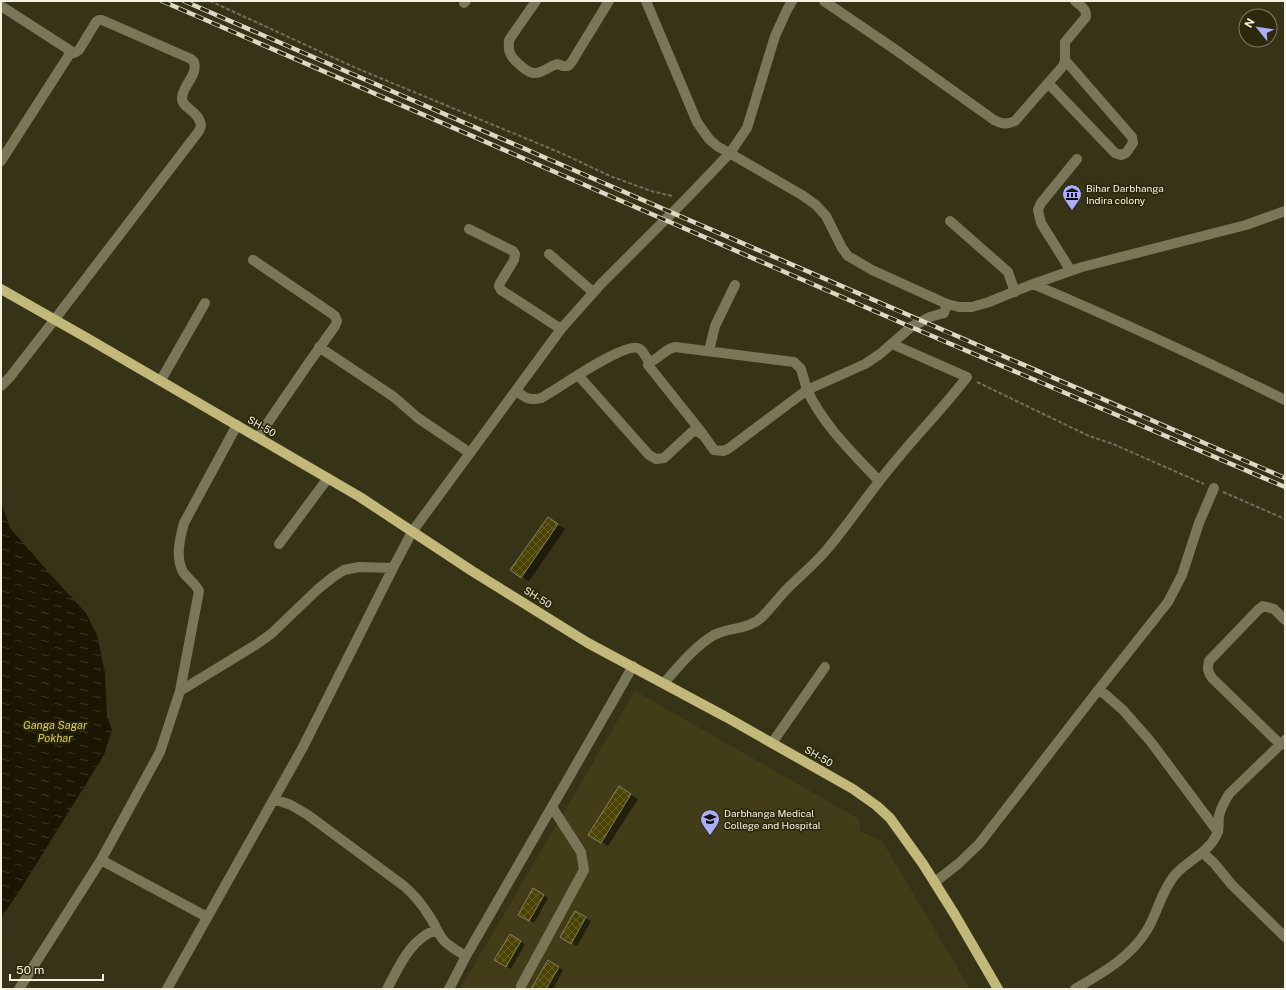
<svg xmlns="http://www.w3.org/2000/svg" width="1286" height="990" viewBox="0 0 1286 990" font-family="'Public Sans',sans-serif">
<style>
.built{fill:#423c18}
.water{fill:url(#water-ripples)}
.shadow{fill:#0007}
.building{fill:url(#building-cross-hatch);stroke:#858163}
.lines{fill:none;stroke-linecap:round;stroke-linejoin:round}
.path{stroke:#726f56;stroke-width:2;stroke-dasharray:4 2;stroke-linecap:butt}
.minor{stroke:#7a7658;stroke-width:10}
.major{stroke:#c1b879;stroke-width:10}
.rail-casing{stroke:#dbd9c6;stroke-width:4.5}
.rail{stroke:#2d290d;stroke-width:3;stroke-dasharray:9;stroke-linecap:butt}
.labels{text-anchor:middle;stroke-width:3.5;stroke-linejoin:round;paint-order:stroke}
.poi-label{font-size:10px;fill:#f3f1e0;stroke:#2d290d;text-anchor:start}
.street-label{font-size:10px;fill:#f3f1e0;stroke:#2d290d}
.water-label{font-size:11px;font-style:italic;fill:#d7c75e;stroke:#2d290d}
</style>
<defs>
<pattern id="water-ripples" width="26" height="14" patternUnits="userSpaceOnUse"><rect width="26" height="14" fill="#1a1601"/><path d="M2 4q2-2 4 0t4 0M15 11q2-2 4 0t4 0" fill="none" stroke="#3c3826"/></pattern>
<pattern id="building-cross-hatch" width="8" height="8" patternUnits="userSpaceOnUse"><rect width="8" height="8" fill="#4b4302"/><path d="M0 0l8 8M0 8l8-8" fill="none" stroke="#655f27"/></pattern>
</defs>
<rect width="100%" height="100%" fill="#373317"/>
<path class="built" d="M635,691L859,819L860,831L882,841L970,989H460Z"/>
<path class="water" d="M1,502L10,528L50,574L86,613L97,635L105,673L107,716L112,730L104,755L22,887L1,918Z"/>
<path class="shadow" d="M554,523L565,529L529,581L522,577Z
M620,788L638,799L608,846L590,835Z
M533,889L548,898L534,923L519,914Z
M575,912L591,921L577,946L561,937Z
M510,935L525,944L511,969L496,960Z
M548,961L563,970L553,989H539Z"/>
<path class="building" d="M548,517L558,524L521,578L510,570Z
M619,786L631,794L601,843L588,835Z
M533,888L544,895L529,921L518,915Z
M575,911L586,917L571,944L560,937Z
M510,934L521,941L506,967L494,960Z
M548,960L559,967L546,989H531Z"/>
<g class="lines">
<path class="path" d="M210,1L356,68L561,153L610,176L651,191L672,196
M977,382L1089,436L1113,444L1204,484
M1223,492L1285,519"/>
<path class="minor" d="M536,1L509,40C509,45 508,49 510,53C512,59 527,73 534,73C541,74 550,66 557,64L563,66H568L571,63L609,1
M646,1L697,122L709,139L717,146L802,195L816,205L826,216L842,248L848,256L872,270L947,304L959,307H972L989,302L1033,284L1082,267L1246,225L1285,211
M824,1L893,48L994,120C1002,124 1006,125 1015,121L1063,66L1065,60V42L1086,17C1087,9 1081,6 1075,1
M464,3L466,1
M1,6L74,53L79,50L96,22L99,20H102L191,59L194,62C198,76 182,86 182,98C182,109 199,110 201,126L199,131L55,319L10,377L1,386
M1048,83L1115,153L1121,155L1126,153L1133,143L1132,137L1065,60
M1,161L71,52
M950,221L1008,272L1015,292
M469,229L513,251L515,254L514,260L500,283L499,286L501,290L561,329
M549,254L593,292
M253,260L331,313L335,316L337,321L335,326L308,364L258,437
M1071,271L1041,223L1038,210L1041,203L1077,159
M1033,284C1118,320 1202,359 1285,400
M319,347L394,397L418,418L470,453
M709,351L715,326L735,285
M648,365L703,434
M578,375L649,455L656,459L664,458L692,432L697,431L704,436L714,450L723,451L728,449L807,390C824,426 853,453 879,481
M161,380L205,303
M517,391C525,398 530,401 541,398C558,389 622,343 638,348C644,350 645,358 650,362C660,358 665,349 675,347L794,362L801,369L807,390L865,364L880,354L911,327L930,317L944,313L947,304
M279,544L328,478
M664,683C679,666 694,647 714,635C729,627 749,630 762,617C771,608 779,597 788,588C802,574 817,562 829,547C853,518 873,487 898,458C920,431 945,406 967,377L892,344
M1099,689L1168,602L1182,575L1199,523L1214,488
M180,691L199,591C195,583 188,579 183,572C175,557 180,538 184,523L237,425
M772,743L825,667
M1281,745L1212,678C1208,672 1207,669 1209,661L1258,610L1263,606L1274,609L1285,620
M274,799L291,805L308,815L404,886C415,895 423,906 430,917C436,926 438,934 445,942C451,947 459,952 466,956
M1203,853L1214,863L1232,885L1285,937
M101,860L207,917
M935,882L958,864L979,844L1099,689L1123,710L1151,742L1218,832
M521,986L584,870L581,852L552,807
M19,989L101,860L160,752L180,691L257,644L271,634L318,589L333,577L344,570L359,567L393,568
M167,989L303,747L393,568L412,532L561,329L601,284L686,199L730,153L747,128L775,36L787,10L792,1
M387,989C399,967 410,939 436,930
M449,989L466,956L633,666
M1075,989C1102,973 1130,958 1147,930C1157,914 1161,892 1174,876C1187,860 1208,854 1217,834C1220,828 1218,822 1219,816C1221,807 1225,801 1229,794L1285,740"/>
<path class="major" d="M1,289L87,338L360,497L472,571L588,643L726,717L853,789L877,806L890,818L923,864L955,915L998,989"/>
<g class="rail-casing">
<path id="rail" d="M162,1L911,327L1285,487
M184,1C551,160 918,320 1285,478"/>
</g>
<use href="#rail" class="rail"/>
</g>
<defs>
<g id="museum-pin" transform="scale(1)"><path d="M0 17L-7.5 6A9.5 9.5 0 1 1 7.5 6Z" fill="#abaffb" stroke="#2d290d"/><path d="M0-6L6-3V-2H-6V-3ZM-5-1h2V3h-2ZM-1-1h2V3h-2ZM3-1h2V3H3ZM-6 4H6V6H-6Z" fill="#111"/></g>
<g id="university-pin" transform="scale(1)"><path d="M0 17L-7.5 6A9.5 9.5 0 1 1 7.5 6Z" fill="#abaffb" stroke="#2d290d"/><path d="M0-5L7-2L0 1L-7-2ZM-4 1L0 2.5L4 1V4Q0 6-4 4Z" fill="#111"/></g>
</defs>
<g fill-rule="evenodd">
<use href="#museum-pin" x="1072" y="194"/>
<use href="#university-pin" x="710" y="819"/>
</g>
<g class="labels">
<g class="poi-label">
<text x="1086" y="192">Bihar Darbhanga<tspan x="1086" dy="12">Indira colony</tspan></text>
<text x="724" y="817">Darbhanga Medical<tspan x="724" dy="12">College and Hospital</tspan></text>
</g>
<g class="street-label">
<text transform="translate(262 426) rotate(30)" y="4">SH-50</text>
<text transform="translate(538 597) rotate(32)" y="4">SH-50</text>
<text transform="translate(819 756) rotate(30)" y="4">SH-50</text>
</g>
<g class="water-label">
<text x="55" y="729">Ganga Sagar<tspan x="55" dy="13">Pokhar</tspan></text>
</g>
</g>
<rect width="1286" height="990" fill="none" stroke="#f3f1e0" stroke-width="4"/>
<g transform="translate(1258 28) rotate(300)"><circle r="19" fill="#2d290d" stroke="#7c7961"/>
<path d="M0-3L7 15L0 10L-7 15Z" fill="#abaffb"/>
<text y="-6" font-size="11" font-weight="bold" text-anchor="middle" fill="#f3f1e0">N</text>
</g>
<path d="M10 974v6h93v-6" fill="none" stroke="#f3f1e0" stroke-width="2"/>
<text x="16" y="974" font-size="12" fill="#f3f1e0" stroke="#2d290d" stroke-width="3" paint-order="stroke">50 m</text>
</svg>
